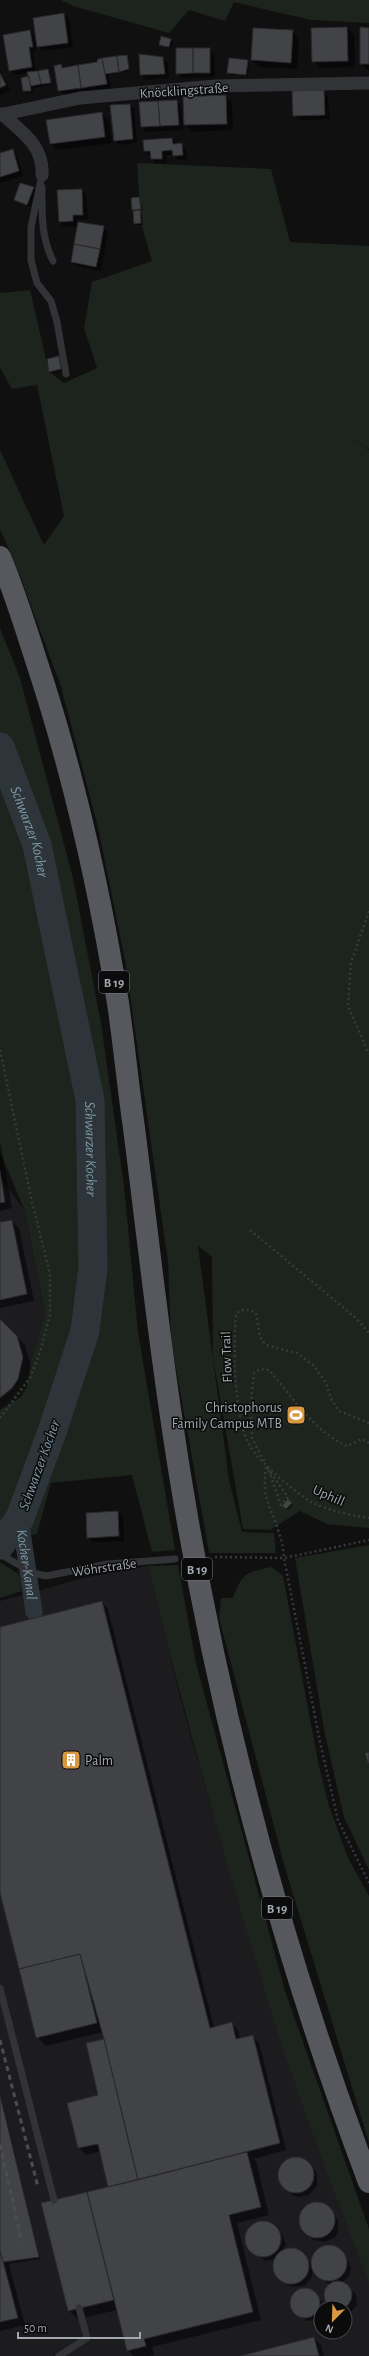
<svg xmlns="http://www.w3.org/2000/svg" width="369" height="2356" viewBox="0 0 369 2356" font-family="'Alegreya Sans',sans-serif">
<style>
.built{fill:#1c1c1e;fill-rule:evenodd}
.green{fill:#1d231d}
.shadow{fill:#0007}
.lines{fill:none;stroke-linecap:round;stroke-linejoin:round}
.canal{stroke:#2d353a;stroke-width:17}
.river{stroke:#2d353a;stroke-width:29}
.building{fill:#424346;stroke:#2a2a2d}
.path{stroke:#38393c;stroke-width:2.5;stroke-dasharray:2 3;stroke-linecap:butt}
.service{stroke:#323336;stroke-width:7}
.minor{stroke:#323336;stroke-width:13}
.trunk{stroke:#56585d;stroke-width:22}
.rail{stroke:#4b4d50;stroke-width:3;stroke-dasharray:5 4;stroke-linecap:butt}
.labels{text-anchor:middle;stroke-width:3;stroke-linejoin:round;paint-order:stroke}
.shield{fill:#0b0b0c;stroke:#75797f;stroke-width:1}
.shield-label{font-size:13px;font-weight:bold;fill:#a3a8b0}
.street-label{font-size:14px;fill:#a3a8b0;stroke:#0b0b0c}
.poi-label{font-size:14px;fill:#a3a8b0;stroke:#0b0b0c;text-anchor:end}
.water-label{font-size:15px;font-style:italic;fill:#7e97a7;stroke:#0b0b0c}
</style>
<rect width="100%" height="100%" fill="#101011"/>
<path class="built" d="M0,1168L2,1180L25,1211L45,1314L26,1378L0,1410Z
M148,1566L184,1712L214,1817L369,2279V2356H0V1601L88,1577ZM321,2308H345V2332H321Z"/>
<path class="green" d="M61,0H369V23L311,20L234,2L225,21L189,10L169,33L73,6Z
M137,163L271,169L290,242L369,246V449L352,438L369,450V1528L327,1524L300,1511L270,1530L243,1529L213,1358L212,1257L198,1246L229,1480L242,1532L274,1533L276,1553H209L171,1340L168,1262L125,960L97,823L61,687L19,573L0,529V450L44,545L64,516L37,385L12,389L0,368V293L30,290L49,372L64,383L97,368L84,328L92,282L152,261L141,223Z
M0,628L20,678L73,878L101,1023L124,1186L138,1332L175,1550L152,1552L132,1475L51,1483L37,1534L0,1541V1410L26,1378L45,1314L25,1211L0,1152Z
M369,1545V1870L344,1817L325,1735L295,1558Z
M0,1562L19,1574L22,1591L0,1598Z
M178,1565L196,1663L285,1991L369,2229V2283C333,2188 296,2093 266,1995C223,1853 183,1710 148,1566Z
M272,1567L283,1576L319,1766L329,1806L348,1858L369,1896V2143L285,1868L219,1618L221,1598H233C242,1573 247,1572 272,1567Z"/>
<path class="shadow" d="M64,14L69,19L73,47L43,51L38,47Z
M347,28L354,35L355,67L320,68L313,61Z
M369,29V71L361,64Z
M30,31L34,36L37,51L33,52L36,72L48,70L52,85L33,88V93H26L24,91L30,77L29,73L15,75L10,70Z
M292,31L299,38L297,69L259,67L252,60Z
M170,40L173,42L171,49L160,44Z
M209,49L214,54L215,77L182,78L177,73Z
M126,56L130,71L109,75L111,89L64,95L59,90L60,66L63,68Z
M163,58L168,63L169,78L146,80L141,75Z
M247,61L249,63L248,76L231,75L228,73Z
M0,70L10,90L0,95Z
M324,91L328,96L330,119L299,120L294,116Z
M225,96L232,103L233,130L192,132L185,125Z
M177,101L181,106L183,130L146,132L142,127Z
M129,105L134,109L137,143L119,145L115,140Z
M102,114L109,120L112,143L57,150L50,143Z
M172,139L186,149L187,159L178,160L173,155H166L167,163L156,164L151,156L145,151Z
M12,150L17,155L23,176L0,183V154Z
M33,188L36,190L30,207L15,200Z
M81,190L86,195L88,219L77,220V226L64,227L60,222Z
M139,198L143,210L139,211L142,214L143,225H137L135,223L136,212L133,209Z
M103,227L108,232L101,271L77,266L72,262Z
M59,357L63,371L52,373L50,371Z
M0,1141L12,1208L0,1211Z
M12,1221L19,1228L34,1301L0,1308V1223Z
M0,1321L25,1345L31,1366L27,1387L21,1397L0,1410Z
M288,1501L293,1505L288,1510L283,1506Z
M118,1512L123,1517L124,1541L93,1542L88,1538Z
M102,1602L108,1609L214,2027L231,2023L238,2030L240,2039L252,2036L259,2043L286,2150L253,2159L256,2161L269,2215L237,2223L261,2320L152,2347L154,2355L149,2356H133L128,2350L117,2310L78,2319L69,2311L42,2204L109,2187L101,2151L86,2155L79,2148L68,2104L99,2096L105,2040L103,2032L46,2046L37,2037L0,1889V1628Z
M0,2091L40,2259L9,2264L25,2325L0,2331Z
M300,2159L315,2170L317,2175V2186L309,2195L298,2197L292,2195L280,2179L281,2167L289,2160Z
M315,2204L326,2206L338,2220V2232L335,2237L325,2242L313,2240L301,2225L302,2213L310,2205Z
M262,2222L267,2223L282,2234L286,2244L283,2250L295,2249L311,2263L317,2250L327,2246L338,2249L347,2258L351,2268L350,2274L342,2283L356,2294L357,2305L350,2313H345V2308H332L327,2303L325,2293L330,2285L315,2273L313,2266L312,2277L304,2286L293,2287L287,2285L275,2270L276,2259L265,2261L250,2249L247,2237L252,2227Z
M308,2289L322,2302L323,2308L317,2320L307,2321L293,2310L291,2300L298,2291Z
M314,2338L321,2345L324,2356H244Z"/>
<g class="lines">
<path class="canal" id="s1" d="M20,1518L34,1612"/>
<path class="river" id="s2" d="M0,747L37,845L90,1100L93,1268L85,1331L52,1432L20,1518L0,1545"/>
</g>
<path class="building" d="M64,13L68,43L37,47L33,18Z
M347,27L348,61L312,62L311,28Z
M360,27L369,28V64H360Z
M253,28L293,30L291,63L251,60Z
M30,30L33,47H29L32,67L9,71L3,35Z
M161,36L171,39L169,47L159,45Z
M176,48H193V73L176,74Z
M193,48H210V73H193Z
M139,54L163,57L165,74L140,75Z
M127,55L129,69L119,72L117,56Z
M117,56L119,72L105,74L102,58Z
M102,58L107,84L81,88L78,65L97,62L98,59Z
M229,58L248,60L246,75L227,73Z
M61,64L62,68L78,65L81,88L58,91L54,66Z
M48,69L51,83L41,84L38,71Z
M38,71L41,84L31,86L27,72Z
M0,73L6,85L0,88Z
M29,76L31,91H23L21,78Z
M324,90L325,115L293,116L292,91Z
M226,95L227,124L184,125L183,97Z
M177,100L179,125L160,126L158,101Z
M158,101L160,126L141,127L139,102Z
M130,104L133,139L114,141L110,105Z
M102,112L105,137L50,144L46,120Z
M172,138L173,144L182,143L183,155L173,156L172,150L162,151V159H151L150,151H144L143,140Z
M13,149L19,171L0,177V153Z
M20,183L34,187L27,205L14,200Z
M82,189L83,215H73V221L59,222L57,190Z
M139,197L141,209L132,210L131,198Z
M140,210L141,223L134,224L133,211Z
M78,222L104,226L100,249L74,244Z
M74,244L100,249L96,267L71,262Z
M59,356L61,369L49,372L47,359Z
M0,1171L5,1202L0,1203Z
M12,1220L27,1294L0,1300V1222Z
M0,1319L17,1336L23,1357L18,1379L12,1388L0,1398Z
M288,1499L292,1503L286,1509L282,1506Z
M118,1511L119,1536L87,1538L86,1513Z
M102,1601L210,2028L232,2022L236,2039L253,2035L280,2143L138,2180L104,2039L80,1954L19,1969L0,1893V1627Z
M369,1752V1763H368L365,1753Z
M80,1954L97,2023L36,2038L19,1969Z
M104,2039L138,2180L108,2187L98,2144L78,2148L67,2103L98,2095L86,2043Z
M0,2095L39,2257L3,2262L0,2250Z
M247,2152L261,2207L229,2215L253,2312L144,2339L146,2346L127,2351L87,2192Z
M278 2175a18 18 0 1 1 36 0a18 18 0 1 1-36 0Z
M87,2192L114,2300L68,2311L41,2203Z
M299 2220a18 18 0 1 1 36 0a18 18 0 1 1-36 0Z
M245 2239a18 18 0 1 1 36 0a18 18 0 1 1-36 0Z
M311 2263a18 18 0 1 1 36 0a18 18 0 1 1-36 0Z
M273 2266a18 18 0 1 1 36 0a18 18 0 1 1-36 0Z
M0,2250L18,2318L0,2322Z
M324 2295a14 14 0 1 1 28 0a14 14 0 1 1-28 0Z
M290 2303a15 15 0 1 1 30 0a15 15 0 1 1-30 0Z
M314,2337L319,2356H240Z"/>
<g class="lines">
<path class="path" d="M369,911L351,963L348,1006L369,1054
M0,1050L32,1202L50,1274V1315L40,1352L30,1378L0,1418
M250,1230L357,1319L369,1333
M369,1423L339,1411L331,1399L326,1383L313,1365L297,1353L266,1345L260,1337L256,1313C249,1309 243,1308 236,1314C233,1345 234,1420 250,1446C258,1461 298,1495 313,1503C330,1511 351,1515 369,1518
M264,1461L252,1438L251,1402L254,1373L260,1369L269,1370C292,1396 313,1431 347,1446L362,1439L369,1443
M267,1466L281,1505L288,1497L268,1469
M266,1467C261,1499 272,1508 280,1536C283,1543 283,1551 284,1558L369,1540
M215,1557L284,1558L320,1742L338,1820L369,1883"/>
<path class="service" d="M42,175L31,227V260L37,283L51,301L57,322L66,374
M42,187C42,214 41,237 53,261
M0,1554L33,1573L46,1576L108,1564L175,1559
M0,1988L54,2200
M59,2356L87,2338L79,2308"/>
<path class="minor" d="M2,114C22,132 44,146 42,175
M0,115L80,98L216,86L369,83"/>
<path class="trunk" d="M0,557C14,590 25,625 36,660C73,771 99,887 118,1003C124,1044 128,1086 134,1128C150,1255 164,1384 186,1511C225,1740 287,1965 369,2182"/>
<path class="rail" d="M0,2040L38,2187
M0,2145L22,2243"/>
</g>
<defs>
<g id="stadium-square" transform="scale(1)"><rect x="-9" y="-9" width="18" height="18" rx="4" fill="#d89841" stroke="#0b0b0c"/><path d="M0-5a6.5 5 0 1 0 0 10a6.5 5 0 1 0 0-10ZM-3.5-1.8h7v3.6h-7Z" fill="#fff"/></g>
<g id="building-square" transform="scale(1)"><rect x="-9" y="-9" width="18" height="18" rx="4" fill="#d89841" stroke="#0b0b0c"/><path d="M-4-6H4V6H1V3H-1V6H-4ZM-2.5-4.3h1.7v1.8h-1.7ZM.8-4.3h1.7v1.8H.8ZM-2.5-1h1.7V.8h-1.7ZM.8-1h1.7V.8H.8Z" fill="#fff"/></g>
</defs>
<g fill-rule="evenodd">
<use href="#stadium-square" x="296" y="1415"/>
<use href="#building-square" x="71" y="1760"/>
</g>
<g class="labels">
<g class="shield">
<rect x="99" y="971" width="30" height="22" rx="3"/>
<rect x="182" y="1558" width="30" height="22" rx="3"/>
<rect x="262" y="1897" width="30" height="22" rx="3"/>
</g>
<g class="shield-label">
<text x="114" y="987">B 19</text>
<text x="197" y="1574">B 19</text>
<text x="277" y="1913">B 19</text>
</g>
<g class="street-label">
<text transform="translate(184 90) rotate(-4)" y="5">Knöcklingstraße</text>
<text transform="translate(226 1357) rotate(-92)" y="5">Flow Trail</text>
<text transform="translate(329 1495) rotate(24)" y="5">Uphill</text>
<text transform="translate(104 1567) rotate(-8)" y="5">Wöhrstraße</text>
</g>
<g class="poi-label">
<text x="282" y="1412">Christophorus<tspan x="282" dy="16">Family Campus MTB</tspan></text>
<text x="85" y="1765" text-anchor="start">Palm</text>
</g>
<g class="water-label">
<text dy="5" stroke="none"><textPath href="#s2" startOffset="90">Schwarzer Kocher</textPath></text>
<text dy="5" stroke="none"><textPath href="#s2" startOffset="414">Schwarzer Kocher</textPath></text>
<text transform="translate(39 1465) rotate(-70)" y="5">Schwarzer Kocher</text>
<text dy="5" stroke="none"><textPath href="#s1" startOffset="47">Kocher-Kanal</textPath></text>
</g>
</g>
<g transform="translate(333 2320) rotate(203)"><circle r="19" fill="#0b0b0c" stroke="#484a4e"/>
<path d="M0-3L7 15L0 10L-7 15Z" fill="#d89841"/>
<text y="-6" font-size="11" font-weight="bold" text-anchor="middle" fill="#a3a8b0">N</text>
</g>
<path d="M18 2332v6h122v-6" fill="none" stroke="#a3a8b0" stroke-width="2"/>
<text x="24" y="2332" font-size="12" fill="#a3a8b0" stroke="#0b0b0c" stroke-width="3" paint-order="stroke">50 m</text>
</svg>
